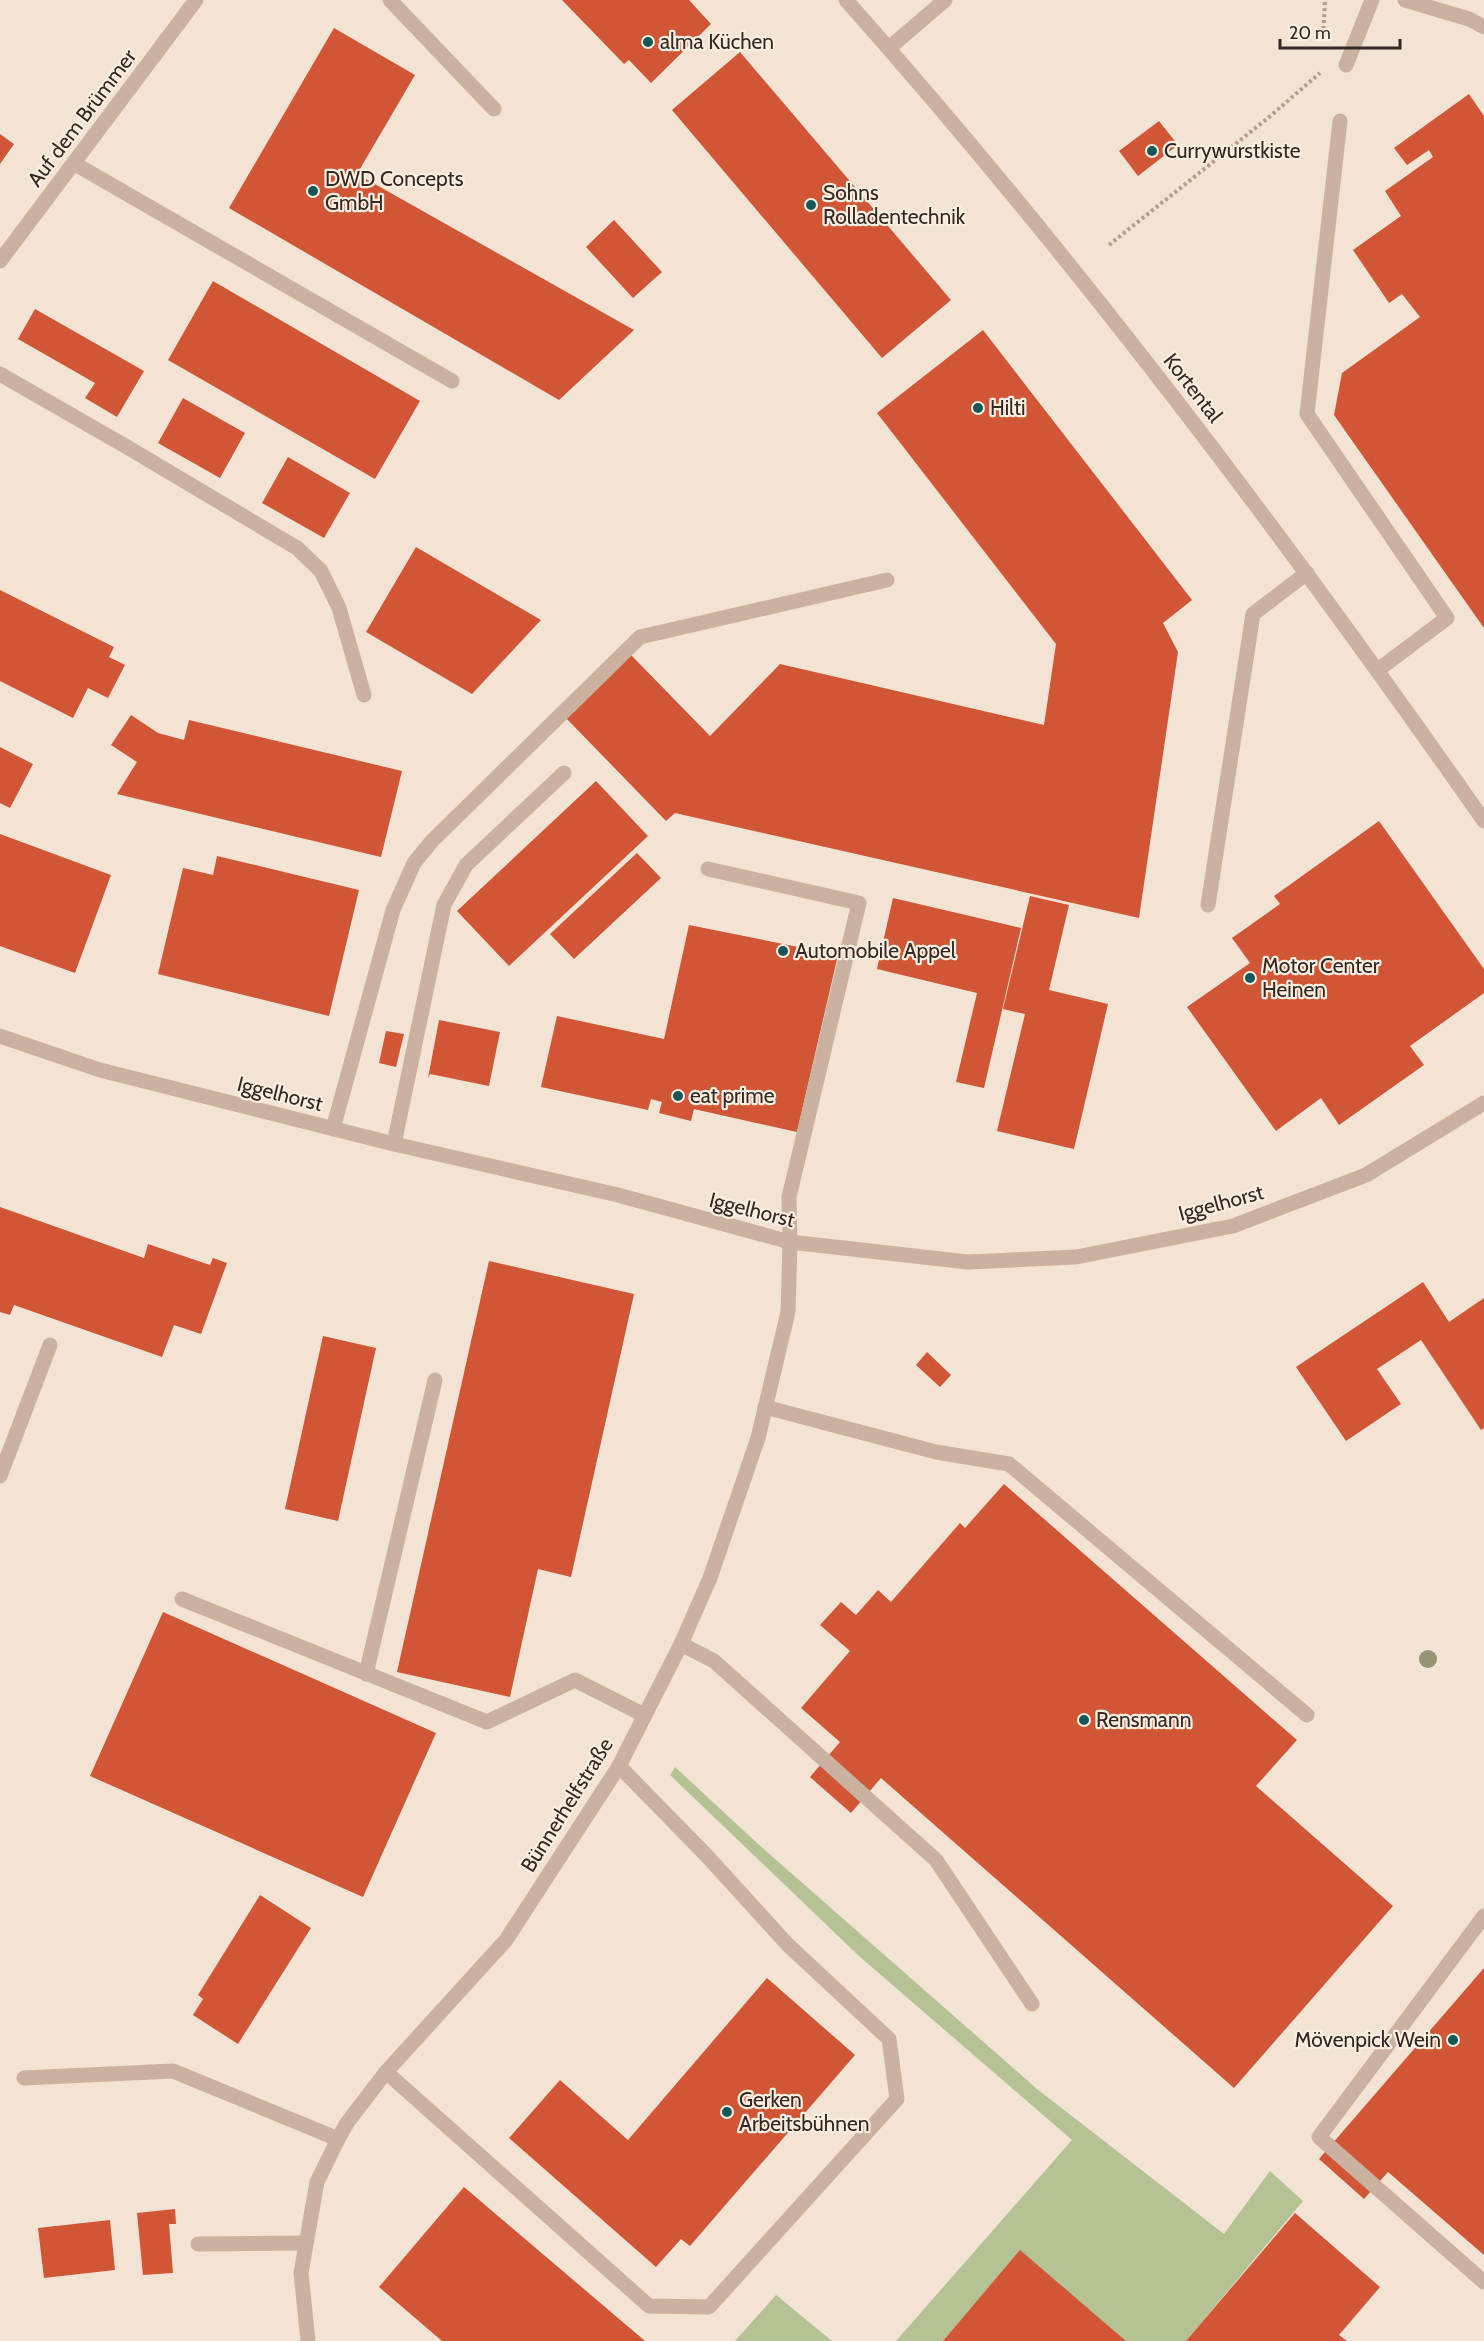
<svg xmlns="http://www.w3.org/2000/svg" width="1484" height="2341" viewBox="0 0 1484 2341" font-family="Cabin,sans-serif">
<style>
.green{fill:#b4c294}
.building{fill:#d05635}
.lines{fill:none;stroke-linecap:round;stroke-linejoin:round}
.path{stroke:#b69c8a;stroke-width:4;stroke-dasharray:3 3;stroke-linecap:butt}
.service{stroke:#cbb2a0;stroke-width:15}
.minor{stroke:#cbb2a0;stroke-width:15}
.tertiary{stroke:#cbb2a0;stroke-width:15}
.tree{fill:#929474}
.poi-dot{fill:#175658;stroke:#faeee1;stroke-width:2}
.labels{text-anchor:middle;stroke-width:4.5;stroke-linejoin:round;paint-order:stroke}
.poi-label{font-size:21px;fill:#342824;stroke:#faeee1;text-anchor:start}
.street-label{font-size:21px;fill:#342824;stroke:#faeee1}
</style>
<rect width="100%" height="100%" fill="#f2e3d4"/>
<path class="green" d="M675,1767L757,1843L1037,2089L1224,2234L1270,2171L1303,2201L1186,2341H1126L1020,2251L943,2341H896L1072,2140L859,1956L670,1775Z
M776,2295L832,2341H735Z"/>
<path class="building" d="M562,0H689L711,24L651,83L629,60L624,64Z
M334,28L415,75L357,174L634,330L559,400L229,208Z
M740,52L951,300L882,358L672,110Z
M1469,94L1484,116V628L1334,415L1342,373L1420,317L1402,294L1389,303L1353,250L1401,216L1385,191L1433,157L1429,150L1407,165L1394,148Z
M1159,121L1178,145L1138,176L1119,151Z
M0,134L14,144L0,164Z
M614,220L662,272L633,298L586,247Z
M213,281L420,401L375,479L168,360Z
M35,309L144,371L117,417L85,398L95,383L18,339Z
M983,330L1192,600L1163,623L1178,652L1139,918L675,813L666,821L565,717L630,654L710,736L780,664L1044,725L1056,644L877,413Z
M183,398L245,433L220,478L158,443Z
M288,457L350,493L324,538L262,503Z
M416,547L541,620L472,694L366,632Z
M0,590L114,647L109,657L125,665L108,698L88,688L73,718L0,681Z
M131,715L158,733L184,740L189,720L402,771L381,857L117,794L137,762L111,745Z
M0,747L33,764L10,808L0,803Z
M596,781L648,836L509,966L457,911Z
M1379,821L1484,969V993L1410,1046L1424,1065L1339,1125L1321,1098L1276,1131L1187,1007L1250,963L1232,938L1280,904L1274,896Z
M0,834L111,875L75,973L0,946Z
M637,853L661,878L574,959L550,934Z
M217,856L359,890L329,1016L158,974L183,868L213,875Z
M1030,896L1069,905L1049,990L1108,1004L1074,1149L997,1131L1025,1014L1003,1009Z
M893,898L1021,928L984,1088L956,1082L977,993L877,969Z
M689,925L838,955L797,1132L694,1109L691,1121L659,1113L662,1102L651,1099L648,1110L541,1087L557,1016L664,1039Z
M439,1020L500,1032L489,1086L430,1074L428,1078Z
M386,1031L404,1034L396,1067L379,1063Z
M0,1207L144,1258L148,1244L210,1265L213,1258L227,1263L201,1334L174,1325L162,1357L14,1305L10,1315L0,1312Z
M489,1261L634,1294L571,1577L538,1569L510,1697L397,1672Z
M1423,1282L1449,1322L1484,1298V1428L1481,1430L1421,1340L1377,1369L1401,1404L1346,1441L1296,1367Z
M323,1336L376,1348L338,1521L285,1509Z
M927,1352L951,1375L940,1387L916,1365Z
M1004,1484L1297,1740L1256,1786L1393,1906L1234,2088L881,1778L851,1813L810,1777L840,1742L801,1708L850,1651L820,1625L841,1602L856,1615L878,1590L891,1602L960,1523L965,1528Z
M163,1612L436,1733L363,1897L90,1776Z
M260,1895L311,1928L238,2044L193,2015L203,1999L198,1995Z
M1484,1968V2255L1388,2172L1364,2199L1319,2159Z
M767,1978L855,2055L690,2246L681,2239L656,2267L509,2138L560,2080L628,2140Z
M464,2187L645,2341H442L379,2287Z
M175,2209L176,2224H169L173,2273L143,2275L137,2213Z
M1295,2213L1380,2287L1339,2335L1347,2341H1186Z
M110,2220L115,2270L44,2278L38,2228Z
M1020,2250L1126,2341H943Z"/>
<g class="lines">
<path class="path" d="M1323,41L1325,0
M1109,245L1268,118L1320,73"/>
<path class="service" d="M390,0L494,109
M889,48L945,0
M1346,65L1372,0
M1340,121L1307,414L1447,618L1378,670
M75,164L452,381
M0,374L127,447L297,548L321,571L339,608L364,695
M708,869L859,903L789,1197L790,1242
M1208,905L1253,614L1307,573
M333,1129L393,910L414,863L432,841L640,637L887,580
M394,1144L444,905L466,865L564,773
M765,1407L936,1452L1009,1464L1307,1715
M0,1476L50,1345
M182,1599L487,1722L575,1680L644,1715
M681,1644L714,1661L936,1860L1032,2004
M366,1674L435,1380
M1484,1916L1319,2137L1484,2282
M386,2072L649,2306L709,2307L897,2099L889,2039L788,1945L707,1856L619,1766
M24,2078L173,2071L338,2139
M198,2244L306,2243"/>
<path class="minor" d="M1405,0L1469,19L1484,27
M0,261L196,0
M0,1036L100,1070L394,1144L618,1195L790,1242L968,1262L1076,1257L1233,1226L1366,1175L1484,1103
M308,2341L301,2273L317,2182L338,2139L347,2123L386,2072L506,1940L619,1766L681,1644L710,1578L758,1438L788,1312L790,1242"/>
<path class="tertiary" d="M846,0C1076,259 1285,537 1484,821"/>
</g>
<circle class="tree" cx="1428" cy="1659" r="9"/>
<g class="poi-dot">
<circle cx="648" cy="42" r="6"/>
<circle cx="1152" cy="151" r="6"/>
<circle cx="313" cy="191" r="6"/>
<circle cx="811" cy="205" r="6"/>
<circle cx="978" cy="408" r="6"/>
<circle cx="783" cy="951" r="6"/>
<circle cx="1250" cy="978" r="6"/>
<circle cx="678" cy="1096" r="6"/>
<circle cx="1084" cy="1720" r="6"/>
<circle cx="1453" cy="2040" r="6"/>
<circle cx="727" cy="2112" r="6"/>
</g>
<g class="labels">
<g class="poi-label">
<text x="660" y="49">alma Küchen</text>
<text x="1164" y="158">Currywurstkiste</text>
<text x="325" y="186">DWD Concepts<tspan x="325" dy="24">GmbH</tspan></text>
<text x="823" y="200">Sohns<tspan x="823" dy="24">Rolladentechnik</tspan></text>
<text x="990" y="415">Hilti</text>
<text x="795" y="958">Automobile Appel</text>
<text x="1262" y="973">Motor Center<tspan x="1262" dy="24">Heinen</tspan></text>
<text x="690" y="1103">eat prime</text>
<text x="1096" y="1727">Rensmann</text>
<text x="1441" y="2047" text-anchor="end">Mövenpick Wein</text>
<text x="739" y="2107">Gerken<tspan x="739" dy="24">Arbeitsbühnen</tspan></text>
</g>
<g class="street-label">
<text transform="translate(82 118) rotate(-53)" y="7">Auf dem Brümmer</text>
<text transform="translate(1193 388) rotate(52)" y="7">Kortental</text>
<text transform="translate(280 1094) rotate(14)" y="7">Iggelhorst</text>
<text transform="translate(1221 1203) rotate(-15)" y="7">Iggelhorst</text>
<text transform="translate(752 1210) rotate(14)" y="7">Iggelhorst</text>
<text transform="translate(567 1805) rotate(-58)" y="7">Bünnerhelfstraße</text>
</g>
</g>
<path d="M1280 39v9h120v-9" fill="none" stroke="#342824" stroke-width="3"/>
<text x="1289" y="39" font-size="18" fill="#342824" stroke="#faeee1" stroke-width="4.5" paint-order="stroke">20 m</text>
</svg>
